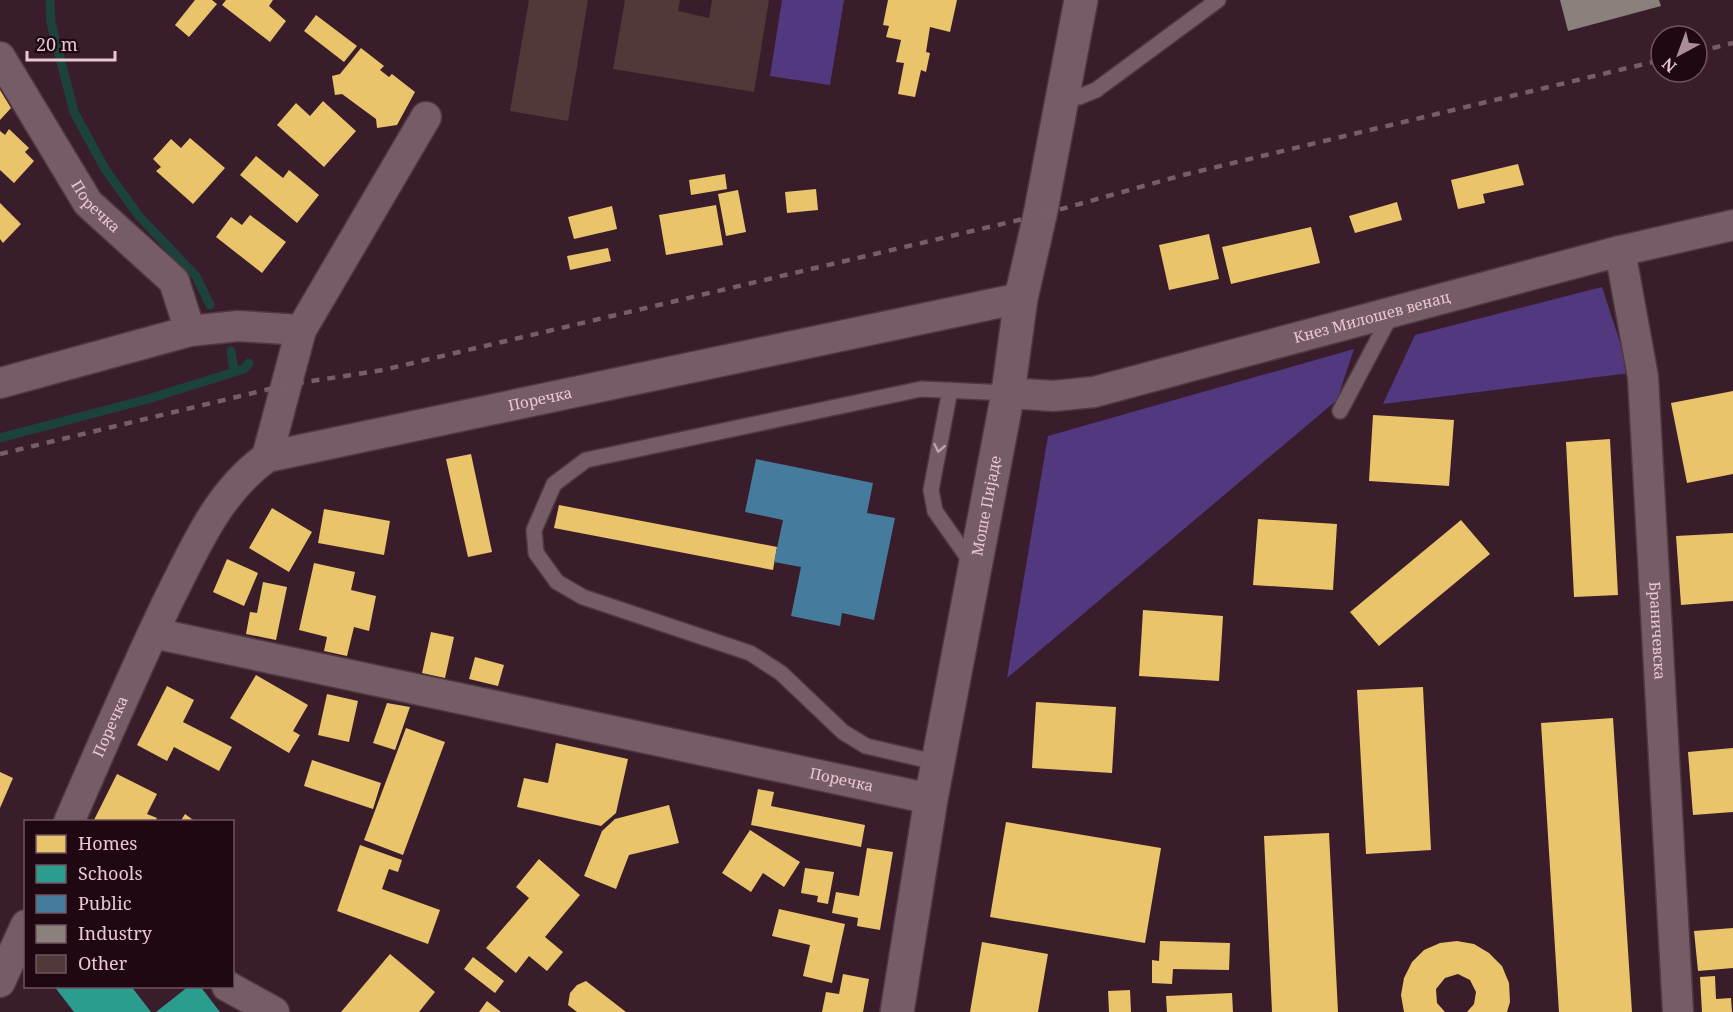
<svg xmlns="http://www.w3.org/2000/svg" width="1733" height="1012" viewBox="0 0 1733 1012" font-family="'Noto Serif',serif">
<style>
.green{fill:#52397f}
.homes{fill:#e9c46a}
.schools{fill:#2a9d8f}
.public{fill:#457b9d}
.industry{fill:#8a817c}
.lines{fill:none;stroke-linecap:round;stroke-linejoin:round}
.stream{stroke:#1c433b;stroke-width:9}
.building{fill:#503938}
.service-casing{stroke:#4f3842;stroke-width:18}
.minor-casing{stroke:#4f3842;stroke-width:33}
.tertiary-casing{stroke:#4f3842;stroke-width:36}
.service{stroke:#755c66;stroke-width:15}
.minor{stroke:#755c66;stroke-width:30}
.tertiary{stroke:#755c66;stroke-width:33}
.rail{stroke:#765e68;stroke-width:4.5;stroke-dasharray:8 8;stroke-linecap:butt}
.oneway{stroke:#c2a2ae}
.labels{text-anchor:middle;stroke-width:6;stroke-linejoin:round;paint-order:stroke}
.street-label{font-size:15px;fill:#ebc7d4;stroke:#1f0812}
</style>
<rect width="100%" height="100%" fill="#3a1d2b"/>
<path class="green" d="M782,0H844L830,85L770,76Z
M1602,287L1630,373L1383,404L1415,335Z
M1354,349L1337,400L1007,678L1048,436Z"/>
<path class="homes" d="M195,0H212L217,4L189,37L175,25Z
M226,0H273L269,6L286,21L270,42L222,5Z
M888,0H957L950,32L930,27L926,52L930,53L926,72L921,70L915,97L898,94L904,63L896,62L901,40L886,37L889,26L883,25Z
M316,15L357,46L344,62L304,31Z
M361,48L384,66L380,70L389,77L392,74L415,92L397,125L377,128L376,119L342,94L335,95L332,76L340,74Z
M0,90L11,108L0,120Z
M323,101L356,131L324,167L277,125L296,103L310,116Z
M9,129L29,148L25,152L34,161L14,183L0,170V131L5,135Z
M190,138L225,168L193,204L156,171L161,167L153,159L171,139L181,148Z
M256,156L283,178L289,170L319,195L297,223L240,175Z
M1518,164L1524,185L1483,194L1485,203L1458,209L1451,180Z
M725,174L727,189L691,195L689,180Z
M816,189L818,210L787,213L785,192Z
M738,190L746,232L726,236L718,194Z
M1397,202L1402,220L1355,233L1349,216Z
M0,203L21,224L3,243L0,239Z
M716,205L723,245L666,255L659,215Z
M612,206L617,229L574,239L568,217Z
M250,215L286,242L262,273L216,237L231,217L242,225Z
M1311,227L1320,263L1231,284L1222,247Z
M1209,234L1219,279L1169,290L1159,245Z
M608,248L611,261L570,270L567,256Z
M1733,391V474L1687,483L1671,403Z
M1373,415L1454,420L1449,486L1369,481Z
M1610,439L1618,595L1574,597L1566,442Z
M471,454L492,552L468,557L446,459Z
M559,505L777,547L773,570L554,528Z
M272,508L312,532L289,572L249,548Z
M324,509L390,521L384,555L318,543Z
M1258,519L1337,524L1333,590L1253,585Z
M1461,520L1490,554L1379,646L1350,612Z
M1733,533V601L1681,605L1676,536Z
M227,559L258,573L244,606L213,592Z
M314,563L355,572L351,590L376,596L369,631L354,627L347,656L324,651L327,637L299,630Z
M263,582L287,587L276,640L246,634L250,612L257,613Z
M1143,610L1223,616L1219,681L1139,676Z
M431,632L454,637L445,678L422,673Z
M475,657L504,665L498,686L469,679Z
M256,675L308,705L293,731L300,735L289,753L230,718Z
M167,686L194,700L183,722L232,747L219,771L174,747L167,761L137,745Z
M1423,687L1431,850L1366,854L1357,690Z
M327,694L358,701L349,742L318,735Z
M1036,702L1116,707L1112,773L1032,768Z
M387,703L410,707L395,750L373,743Z
M1613,718L1632,1012H1559L1541,723Z
M406,728L445,742L403,855L364,840Z
M556,743L628,759L616,813L601,826L517,807L524,778L548,783Z
M1733,748V812L1693,815L1688,752Z
M312,760L381,783L373,809L304,786Z
M0,772L13,778L0,808Z
M117,774L157,794L147,814L157,818L155,822H93Z
M758,789L774,792L771,806L865,825L861,847L751,825Z
M669,805L679,843L629,855L616,889L584,876L602,831L615,819Z
M185,814L196,822H180Z
M1006,822L1161,848L1145,943L990,917Z
M750,830L800,862L784,887L763,873L751,892L722,873Z
M1329,833L1338,1012H1272L1264,836Z
M360,845L402,860L398,872L389,869L382,889L440,910L428,944L337,911Z
M867,848L893,852L880,930L857,926L858,918L832,913L836,892L859,896Z
M539,859L580,895L545,937L563,952L547,971L529,956L516,973L486,948L529,898L516,887Z
M805,868L834,872L828,904L817,902L818,896L801,893Z
M779,909L845,924L832,983L803,976L810,945L772,936Z
M1733,928V968L1698,971L1694,931Z
M1160,941L1230,943L1229,970L1173,969L1172,984L1152,983V960L1159,961Z
M1457,941L1474,944L1489,953L1502,966L1509,983L1510,1002L1507,1012H1467L1474,1004L1476,992L1470,980L1458,974L1445,978L1436,989L1437,1003L1445,1012H1404L1401,995L1404,978L1412,962L1424,950L1440,943Z
M982,942L1048,954L1038,1012H970Z
M390,954L435,992L419,1012H341Z
M473,957L504,981L495,993L464,969Z
M843,974L869,979L863,1012H822L826,992L839,994Z
M1715,976L1716,999L1731,998L1732,1012H1702L1700,977Z
M586,981L626,1012H577L568,1005L570,993L577,985Z
M1130,990L1131,1012H1109L1108,991Z
M1232,993L1233,1012H1167L1166,996Z
M487,1001L501,1012H479Z"/>
<path class="schools" d="M54,986H131L151,1012H74Z
M189,986H200L220,1012H156Z"/>
<path class="public" d="M756,459L873,483L867,513L895,518L874,620L842,613L840,626L791,616L801,567L774,562L783,520L745,512Z"/>
<path class="industry" d="M1560,0H1659L1661,6L1568,31Z"/>
<g class="lines">
<path class="stream" d="M50,0L51,23L74,112L105,169L139,216L196,276L210,305
M231,351L234,372
M0,438L148,399L244,369L249,363"/>
</g>
<path class="building" d="M529,0H588L568,121L510,111Z
M625,0H680L678,11L709,18L712,0H769L754,92L613,69Z"/>
<g class="lines">
<g class="service-casing">
<path id="service" d="M1063,97H1079L1096,90L1218,0
M950,390L931,490L935,511L973,565
M1340,411L1392,313
M939,763L866,746L843,732L781,673L750,653L583,597L557,582L536,553L534,530L554,484L586,460L921,389L1008,393"/>
</g>
<g class="minor-casing">
<g id="minor">
<path id="s1" d="M0,57L88,203L174,281L190,331"/>
<path id="s2" d="M1620,251L1643,377L1678,1012"/>
<path d="M0,383L190,331L238,326L301,330"/>
<path id="s3" d="M1008,393L1053,396L1094,392L1620,251L1733,225"/>
<path d="M267,457L301,330L426,117"/>
<path id="s4" d="M153,633L931,799"/>
<path id="s5" d="M69,822C101,748 133,674 168,601C195,548 217,493 267,457L1021,298"/>
<path d="M0,982L26,925"/>
<path d="M227,986L274,1012"/>
</g>
</g>
<g class="tertiary-casing">
<g id="tertiary">
<path id="s6" d="M897,1012L931,799L1008,393L1021,298L1040,215L1081,0"/>
</g>
</g>
<use href="#service" class="service"/>
<use href="#minor" class="minor"/>
<use href="#tertiary" class="tertiary"/>
<path class="rail" d="M1697,52L1733,43
M0,454L286,385L383,370L1040,215L1183,175L1661,60"/>
</g>
<defs><path id="oneway-chevron" d="M-2-3.5L2.5 0L-2 3.5" fill="none" stroke-width="1.6" stroke-linecap="round" stroke-linejoin="round" transform="scale(1.5)"/></defs>
<use class="oneway" href="#oneway-chevron" transform="translate(939 448) rotate(101)"/>
<g class="labels">
<g class="street-label">
<text dy="5" stroke="none"><textPath href="#s1" startOffset="178">Поречка</textPath></text>
<text dy="5" stroke="none"><textPath href="#s3" startOffset="374">Кнез Милошев венац</textPath></text>
<text dy="5" stroke="none"><textPath href="#s5" startOffset="698">Поречка</textPath></text>
<text dy="5" stroke="none"><textPath href="#s6" startOffset="514">Моше Пијаде</textPath></text>
<text dy="5" stroke="none"><textPath href="#s2" startOffset="382">Браничевска</textPath></text>
<text dy="5" stroke="none"><textPath href="#s5" startOffset="104">Поречка</textPath></text>
<text dy="5" stroke="none"><textPath href="#s4" startOffset="704">Поречка</textPath></text>
</g>
</g>
<rect x="24" y="820" width="210" height="168" fill="#1f0812" stroke="#715460" stroke-width="1.5"/>
<rect x="36" y="835" width="30" height="18" fill="#e9c46a" stroke="#715460" stroke-width="1.5"/>
<text x="78" y="850" font-size="18" fill="#ebc7d4">Homes</text>
<rect x="36" y="865" width="30" height="18" fill="#2a9d8f" stroke="#715460" stroke-width="1.5"/>
<text x="78" y="880" font-size="18" fill="#ebc7d4">Schools</text>
<rect x="36" y="895" width="30" height="18" fill="#457b9d" stroke="#715460" stroke-width="1.5"/>
<text x="78" y="910" font-size="18" fill="#ebc7d4">Public</text>
<rect x="36" y="925" width="30" height="18" fill="#8a817c" stroke="#715460" stroke-width="1.5"/>
<text x="78" y="940" font-size="18" fill="#ebc7d4">Industry</text>
<rect x="36" y="955" width="30" height="18" fill="#503938" stroke="#715460" stroke-width="1.5"/>
<text x="78" y="970" font-size="18" fill="#ebc7d4">Other</text>
<g transform="translate(1679 54) rotate(221)"><circle r="28" fill="#1f0812" stroke="#715460" stroke-width="1.5"/>
<path d="M0-4.5L10 22L0 15L-10 22Z" fill="#ad8c99"/>
<text y="-9" font-size="16" font-weight="bold" text-anchor="middle" fill="#ebc7d4">N</text>
</g>
<path d="M27 51v9h88v-9" fill="none" stroke="#ebc7d4" stroke-width="3"/>
<text x="36" y="51" font-size="18" fill="#ebc7d4" stroke="#1f0812" stroke-width="4.5" paint-order="stroke">20 m</text>
</svg>
